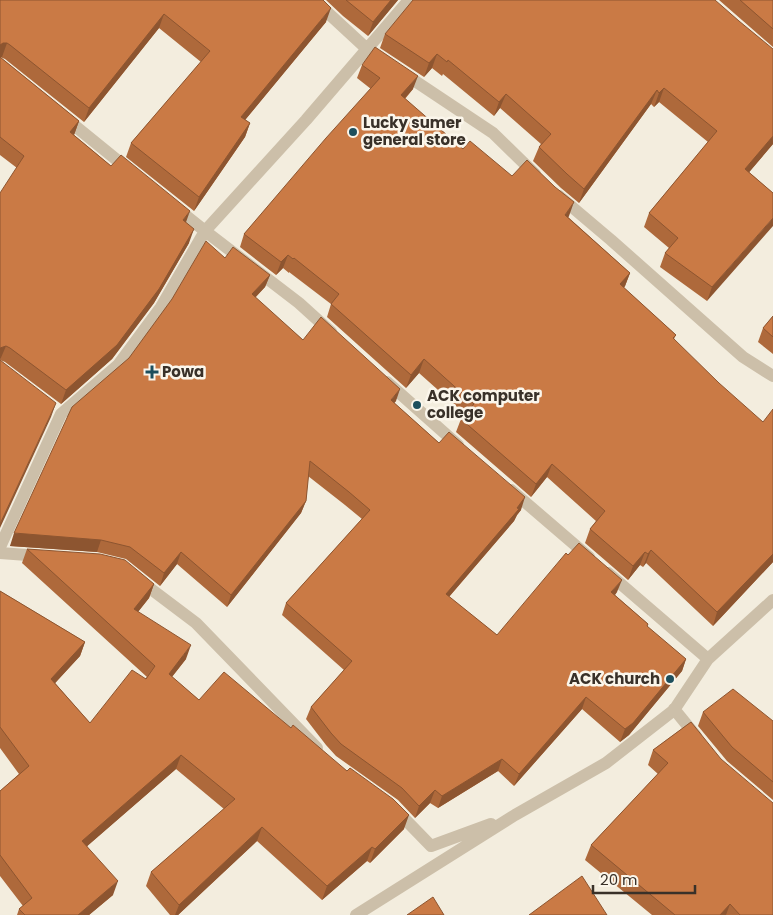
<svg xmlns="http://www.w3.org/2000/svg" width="773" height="915" viewBox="0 0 773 915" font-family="Poppins,sans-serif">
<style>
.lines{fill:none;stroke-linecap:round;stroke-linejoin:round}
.street{stroke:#ccbfa9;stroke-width:12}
.wall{fill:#ae693b}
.shaded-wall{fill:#8d5530}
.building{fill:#ca7a45;stroke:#8d5530}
.poi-dot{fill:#1d4f5d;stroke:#fbf6eb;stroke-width:2}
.labels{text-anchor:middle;stroke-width:5;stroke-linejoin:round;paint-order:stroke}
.poi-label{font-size:15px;font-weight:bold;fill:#393129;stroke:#fbf6eb;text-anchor:start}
</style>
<rect width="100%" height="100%" fill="#f3edde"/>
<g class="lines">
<path class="street" d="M314,0L367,49L374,53
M403,73L493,133L535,174
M64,117L128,169
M559,196L611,240L743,357L773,376
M175,207L205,231L299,303L331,332
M387,382L458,445
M511,490L589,557
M0,547L61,414L118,365L161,307L205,231L306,120L409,0
M0,553L40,556
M139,580L196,623L317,748
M708,659L773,600
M674,709L696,736
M396,810L431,846L491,824
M356,915L515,815L606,763L674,710L708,659L608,573"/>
</g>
<path class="wall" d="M0,0L326,22L245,120L250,123L245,137L194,211L126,157L131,143L201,62L159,28L84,122L5,59L0,57Z
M326,0H398L368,36L343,16Z
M715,0L773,144L749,172L773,193L707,301L660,267L665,253L669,248L644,227L649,213L708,142L659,102L654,107L651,104L579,203L561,188L533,161L539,147L541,144L500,108L494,116L443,74L442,76L432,68L424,77L380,48L385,34Z
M719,0H773V47Z
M0,57L79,121L74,135L111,166L186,222L189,243L154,303L112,359L61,404L5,362L0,360L17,168L0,155Z
M362,65L413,89L405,99L463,149L512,176L569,216L568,217L630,273L625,286L624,288L676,335L674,339L773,562L713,626L646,563L643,567L640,565L628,580L585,543L590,529L596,521L547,477L531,497L456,432L461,419L465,414L419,373L406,388L327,317L331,304L289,272V273L283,268L276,275L240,247L244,234L371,89L357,78Z
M225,258L270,275L265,287L255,298L303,340L396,401L394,403L439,443L521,510L517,515L514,521L449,597L497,635L617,592L615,595L648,624L647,627L686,659L682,671L629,735L620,742L582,709L514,786L498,771L438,808L430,803L415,818L398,800L336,756L326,745L306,719L311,707L344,670L282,615L286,603L362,519L345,505L308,476L306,501L301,513L227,607L177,564L160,586L126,559L97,552L10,546L129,358Z
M773,316V354L758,342L763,328Z
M27,549L154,584L149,598L138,612L186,659L172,677L199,700L404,829L370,863L367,861L322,900L257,841L178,915H170L146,886L151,872L224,809L176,769L87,846L113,895L89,915H17L19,909L23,906L0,876V791L19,774L0,748V591L85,642L80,656L55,683L90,723L147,677L22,563Z
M703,712L773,721V800L727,761L698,726Z
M691,722L773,915H652L585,860L591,845L658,774L648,765L653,750Z"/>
<path class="shaded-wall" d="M391,0H398L368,36L373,22Z
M331,8L326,22L236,131L241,117Z
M164,14L159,28L84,122L89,108Z
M3,43H7L2,57H0V45Z
M437,54L432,68L424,77L429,63Z
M418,76L413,89L396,108L401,95Z
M664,88L659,102L654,107L659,93Z
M657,90L651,104L579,203L584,189Z
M506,94L500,108L494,116L499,102Z
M79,121L74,135L70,132Z
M250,123L245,137L194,211L199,197Z
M773,136V144L740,183L745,169Z
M574,202L569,216L560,228L565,215Z
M190,211L185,225L183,220Z
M773,218V226L707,301L712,287Z
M194,229L189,243L154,303L112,359L61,404L66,390Z
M288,255L283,268L276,275L281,262Z
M630,273L625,286L615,297L620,284Z
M270,275L265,287L247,306L252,294Z
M6,346L0,360V348Z
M424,359L419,373L406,388L411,375Z
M400,389L396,401L386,412L391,400Z
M56,403L51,417L0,528V524Z
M552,464L547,477L531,497L536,484Z
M525,497L521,510L517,515L514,521L441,606L446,594Z
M306,501L301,513L227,607L231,595Z
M14,533L101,540L97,552L10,546Z
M651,550L646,563L643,567L648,554Z
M181,552L177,564L160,586L164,573Z
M645,552L640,565L628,580L633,566Z
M773,554V562L713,626L717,612Z
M622,580L617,592L607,605L611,592Z
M154,584L149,598L129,623L134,609Z
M85,642L80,656L46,693L51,679Z
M191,645L186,659L163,688L169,674Z
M686,659L682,671L629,735L620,742L625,729Z
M586,697L582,709L514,786L519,774Z
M181,755L176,769L77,855L82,841Z
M502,759L498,771L438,808L442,796Z
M435,790L430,803L415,818L419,806Z
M409,815L404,829L370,863L375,849Z
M262,827L257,841L178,915H175L179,905Z
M372,847L367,861L322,900L327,886Z
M118,881L113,895L89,915H78Z
M730,904L726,915H720Z"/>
<path class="building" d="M0,0H323L331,8L241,117L250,123L199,197L131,143L210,51L164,14L89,108L10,45L7,43H3L0,45Z
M346,0H391L373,22Z
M413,0H715L739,21L773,49V136L745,169L773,193V218L712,287L665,253L678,238L649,213L717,131L664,88L659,93L657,90L584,189L567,174L539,147L551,134L506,94L499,102L448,60L447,62L437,54L429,63L385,34Z
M740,0H773V29Z
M375,47L418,76L401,95L463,149L470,141L512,176L527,160L555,187L574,202L565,215L630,273L620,284L676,335L673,338L719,383L763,422L773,409V554L717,612L651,550L648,554L645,552L633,566L590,529L605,511L552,464L536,484L461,419L474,404L424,359L411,375L331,304L339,294L294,258L293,259L288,255L281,262L244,234L326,138L380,78L362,65Z
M0,57L79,121L70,132L111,166L121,155L190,211L183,220L194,229L159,289L117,345L66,390L10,348L6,346L0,348V193L24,156L0,137Z
M206,241L225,258L233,247L270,275L252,294L303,340L321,317L400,389L391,400L439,443L449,432L525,497L517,508L519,509L446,594L497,635L566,553L568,555L579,543L622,580L611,592L648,624L647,626L686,659L633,723L625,729L586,697L519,774L502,759L442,796L435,790L419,806L402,788L341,744L331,733L311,707L352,661L286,603L370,510L349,492L310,461L306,501L231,595L181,552L164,573L130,547L101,540L14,533L72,407L129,358L172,299Z
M773,316V337L763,328Z
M0,360L56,403L0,524Z
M27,549L100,554L125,560L154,584L134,609L191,645L169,674L199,700L224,672L291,728L293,725L347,771L350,768L393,799L409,815L375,849L372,847L327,886L262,827L179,905L151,872L235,799L181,755L82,841L118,881L78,915H25L19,909L32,898L0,855V791L29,766L0,727V591L85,642L51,679L90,723L132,670L146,679L155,666Z
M733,689L773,721V782L732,747L703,712Z
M691,722L721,759L773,803V915H740L730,904L720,915H675L591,845L668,763L653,750Z
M582,876L607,915H529Z
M433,897L444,915H407Z"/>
<g class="poi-dot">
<circle cx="353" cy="132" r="5"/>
<path d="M149.5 364.5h5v5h5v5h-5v5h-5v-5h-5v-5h5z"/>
<circle cx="417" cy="405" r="5"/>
<circle cx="670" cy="679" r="5"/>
</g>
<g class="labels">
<g class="poi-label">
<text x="363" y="128">Lucky sumer<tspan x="363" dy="17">general store</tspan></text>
<text x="162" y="377">Powa</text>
<text x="427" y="401">ACK computer<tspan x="427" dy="17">college</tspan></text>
<text x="660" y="684" text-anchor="end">ACK church</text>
</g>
</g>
<path d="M593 885v8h102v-8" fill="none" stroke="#393129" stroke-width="2.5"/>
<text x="600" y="885" font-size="15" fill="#393129" stroke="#fbf6eb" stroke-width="4" paint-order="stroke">20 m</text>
</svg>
